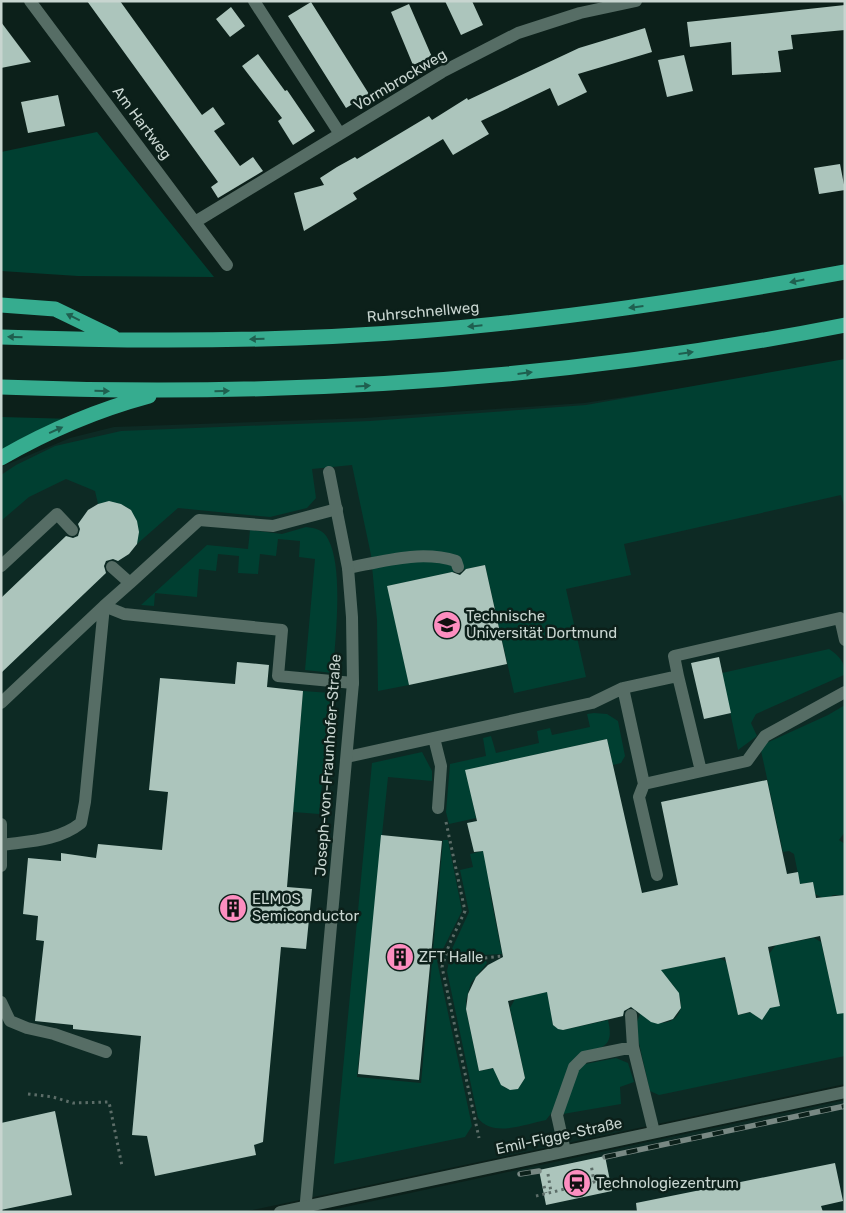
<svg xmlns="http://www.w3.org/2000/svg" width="846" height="1213" viewBox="0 0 846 1213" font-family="Rubik,sans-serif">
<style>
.built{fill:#0d2a24}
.green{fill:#003f31}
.building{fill:#acc5bc}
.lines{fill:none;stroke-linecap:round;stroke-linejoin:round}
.path{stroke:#5c6d68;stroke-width:3;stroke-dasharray:2.5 4;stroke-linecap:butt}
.service{stroke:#566d65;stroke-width:12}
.minor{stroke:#566d65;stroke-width:12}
.tertiary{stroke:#566d65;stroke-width:12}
.motorway{stroke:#36ac8f;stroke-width:15}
.rail-casing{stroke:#788883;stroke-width:5.5}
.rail{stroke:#0c201a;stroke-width:4;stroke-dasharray:11;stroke-linecap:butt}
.oneway{fill:#1f5f4f}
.labels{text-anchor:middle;stroke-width:5;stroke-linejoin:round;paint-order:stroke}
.street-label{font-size:15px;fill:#c8d5d0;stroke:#0c201a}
.poi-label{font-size:15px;fill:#c8d5d0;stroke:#0c201a;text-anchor:start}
</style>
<rect width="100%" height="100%" fill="#0c201a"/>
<path class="built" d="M827,367L845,441V1084L243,1212H1V467L70,438L114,427L364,418L584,403Z
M845,1100V1212H322L708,1129Z"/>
<path class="green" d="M97,132L214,277L78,276L1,271V152Z
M845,359V509L841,495L624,544L631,575L566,589L586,677L514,693L485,565L388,586L409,685L378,691L377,620L371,555L352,465L312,469L316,498L307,508L270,517L178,508L137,544L131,510C120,502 111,501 98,504L95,491L66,479L29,497L1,521V475L16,465L55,446L121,431L370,421L586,405Z
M1,417L74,419L1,450Z
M306,527C315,528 324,530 328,539C344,568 335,640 333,673L305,670L315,559L299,557L300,541L278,539L276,556L260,554L258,574L238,573L239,556L218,554L216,571L199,569L197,597L155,593L154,606L141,605L207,545L248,549L250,530L282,534Z
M829,649C839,656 846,662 844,675L756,714L751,723L757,736L738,750L722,673Z
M303,691L331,693L319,814L293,812Z
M845,705V832L839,840L845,844V895H833L826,900L815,894L813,882L800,884L794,854L789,851L783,852L760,746L828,715Z
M594,713L607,714L618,721L625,756L621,763L613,765L607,739L466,770L476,818L449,824L446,812L450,764L486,756L483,738L491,736L496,753L539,743L537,731L550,728L552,735L590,727L587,714Z
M422,752L432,771V781L388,777L357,1077L421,1083L443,840H448L462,911L437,961L472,1126L465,1137L334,1164L372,763Z
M483,851L492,887L489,888L502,954L482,955L451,951L469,912L460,870L473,867L470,854Z
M814,938L821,942L833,994L845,991V1056L659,1095L650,1091L635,1026L641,1012C657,1033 689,1021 679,996C676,986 666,978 660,970L719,958L727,962L738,1015L753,1012L762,1020L767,1009L780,1005L769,954L776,945Z
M450,957L486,961L487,963L471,983L466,1000V1009L479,1071L495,1068L498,1079L505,1088L518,1089L525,1078L510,1008L515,999L551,991L550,1007L553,1025L563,1030L608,1020C614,1045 605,1048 583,1053L553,1111L546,1120C525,1124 493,1138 478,1118L447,971Z
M616,1058L628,1063L634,1082L620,1087L621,1104L563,1114L575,1072L585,1064Z"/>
<path class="building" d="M87,1H120L202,115L213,107L225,124L214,131L240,166L253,157L263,171L218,198L211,187L218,182Z
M445,1H472L483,25L461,35Z
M311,2L369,94L346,108L288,16Z
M409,4L432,57L413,65L391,12Z
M845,5V30L791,35L793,49L778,51L781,72L732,75L731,42L690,47L687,22Z
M231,7L245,26L230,37L216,19Z
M1,22L31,62L1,68Z
M645,28L652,52L578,74L587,92L558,106L550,88L481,121L489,134L453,155L443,139L353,193L357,199L304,231L294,193L324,185L320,178L337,167L355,157L357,159L429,116L432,120L467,98L468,100L579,48Z
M258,54L285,91L287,90L315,131L293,145L278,121L282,118L242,66Z
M684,55L693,91L667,97L658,60Z
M58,95L65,126L28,133L21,102Z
M840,164L845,190L819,194L814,168Z
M109,501L121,504L131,510L137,521L139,532L137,544L129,554L118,561L113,559L106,561L104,566L106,573L1,673V598L66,536L73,538L78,536L80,529L78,524L88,510L98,504Z
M485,565L507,664L409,685L387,586L452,572L460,575L466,569Z
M719,657L731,713L704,719L691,663Z
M237,662L269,665L267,687L303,691L287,887L312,889L306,949L281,947L263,1142L254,1145L256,1155L155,1176L147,1136L132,1135L141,1036L73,1029V1025L35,1021L44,941L36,940L38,916L23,914L28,858L61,861V853L96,858L98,844L162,850L168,792L149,790L160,678L235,684Z
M607,739L642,893L678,885L661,802L767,780L787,874L798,872L800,884L813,882L816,898L845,895V1013L837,1014L820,936L768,947L780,1006L770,1008L762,1020L750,1012L738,1015L725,957L661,970L679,993L681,1008L673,1019L658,1024L651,1022L631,1007L624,1011L623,1016L563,1030L558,1029L553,1025L547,992L508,1001L525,1078L518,1089L510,1090L501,1085L493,1068L479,1071L466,1009L468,994L476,977L488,965L503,957L483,851L474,852L467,823L477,821L465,770Z
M381,835L442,841L419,1080L358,1074Z
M55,1111L72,1195L1,1210V1123Z
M605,1156L612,1191L546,1205L539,1170Z
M835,1163L843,1201L821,1206L823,1212H637L636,1203Z"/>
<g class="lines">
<path class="path" d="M446,822L465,911L449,945L442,967L479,1138
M446,954L485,958L502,956
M28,1094L53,1097L73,1103L109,1102L122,1166
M548,1174L551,1192
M544,1186L546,1193
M536,1196L594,1182L591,1164"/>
<path class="service" d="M1,566L57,514L72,530
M112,567L130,583L199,520L273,526L337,509
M348,568C384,561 421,550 456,561L458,567
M678,676L701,771
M623,688L644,784L747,761L765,736L845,692
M1,703L104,606L124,614L282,630L278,676L353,683
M434,738L441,766L438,808
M347,757L592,703L623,688L678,676L674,656L840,618L845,640
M644,784L639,797L657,875
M1,824V866
M1,845C30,841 58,841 81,823L85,802L104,606L130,583
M1,1002L10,1021L27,1028L54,1034L106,1052
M631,1015L633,1047L654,1132
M565,1151L557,1115L574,1067L584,1057L633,1047"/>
<path class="minor" d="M30,1L227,265
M254,1L340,134
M195,222L442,72L518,33L580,13L636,1
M305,1212L353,683L352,617L348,568L329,472"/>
<path class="tertiary" d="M280,1212L845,1092"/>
<path class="motorway" d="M1,305L55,309L113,337
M1,337C140,342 280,342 419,331C562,320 704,298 845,272
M1,387C284,398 567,380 845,325
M1,458C48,431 97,410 149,396"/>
<g class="rail-casing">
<path id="rail" d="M605,1157L845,1106
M520,1174L539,1171"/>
</g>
<use href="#rail" class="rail"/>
</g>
<defs><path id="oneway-solid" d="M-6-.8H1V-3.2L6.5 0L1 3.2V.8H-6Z" transform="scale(1.25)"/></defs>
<g class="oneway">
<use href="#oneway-solid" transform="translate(797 281) rotate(169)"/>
<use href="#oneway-solid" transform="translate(636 307) rotate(173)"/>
<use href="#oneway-solid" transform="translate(73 317) rotate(-154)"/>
<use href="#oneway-solid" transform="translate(475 326) rotate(174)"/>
<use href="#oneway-solid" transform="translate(15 337) rotate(-178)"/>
<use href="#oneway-solid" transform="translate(257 339) rotate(178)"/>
<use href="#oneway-solid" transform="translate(686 353) rotate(-8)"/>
<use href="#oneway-solid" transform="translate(525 373) rotate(-7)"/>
<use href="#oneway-solid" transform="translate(363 386) rotate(-3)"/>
<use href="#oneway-solid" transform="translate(102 391) rotate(1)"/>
<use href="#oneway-solid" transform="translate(222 391) rotate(-1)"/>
<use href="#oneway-solid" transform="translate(56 430) rotate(-24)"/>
</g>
<defs>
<g id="university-disc" transform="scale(1.4375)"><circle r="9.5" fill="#fd8ec0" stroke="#0c201a"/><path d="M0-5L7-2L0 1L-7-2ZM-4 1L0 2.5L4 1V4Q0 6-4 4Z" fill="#111"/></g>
<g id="building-disc" transform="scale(1.4375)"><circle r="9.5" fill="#fd8ec0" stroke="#0c201a"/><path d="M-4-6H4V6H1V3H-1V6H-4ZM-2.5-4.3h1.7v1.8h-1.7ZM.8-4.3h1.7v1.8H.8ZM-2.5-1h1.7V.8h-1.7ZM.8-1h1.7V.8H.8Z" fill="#111"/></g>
<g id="station-disc" transform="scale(1.4375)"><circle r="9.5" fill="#fd8ec0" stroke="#0c201a"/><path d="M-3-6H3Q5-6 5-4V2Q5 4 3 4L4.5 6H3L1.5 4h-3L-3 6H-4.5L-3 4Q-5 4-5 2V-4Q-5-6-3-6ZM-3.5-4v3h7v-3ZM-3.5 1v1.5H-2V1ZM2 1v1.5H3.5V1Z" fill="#111"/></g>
</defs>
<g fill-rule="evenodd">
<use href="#university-disc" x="447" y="625"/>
<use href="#building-disc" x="233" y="908"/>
<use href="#building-disc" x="400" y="957"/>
<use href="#station-disc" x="577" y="1183"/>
</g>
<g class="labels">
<g class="street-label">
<text transform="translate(400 80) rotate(-31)" y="5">Vormbrockweg</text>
<text transform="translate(142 123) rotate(53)" y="5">Am Hartweg</text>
<text transform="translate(423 312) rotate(-5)" y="5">Ruhrschnellweg</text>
<text transform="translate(328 765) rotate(-86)" y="5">Joseph-von-Fraunhofer-Straße</text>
<text transform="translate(559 1136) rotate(-12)" y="5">Emil-Figge-Straße</text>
</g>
<g class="poi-label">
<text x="466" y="621">Technische<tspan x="466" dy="17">Universität Dortmund</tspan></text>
<text x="252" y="904">ELMOS<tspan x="252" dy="17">Semiconductor</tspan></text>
<text x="419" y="962">ZFT Halle</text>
<text x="596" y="1188">Technologiezentrum</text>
</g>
</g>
<rect width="846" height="1213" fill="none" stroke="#c8d5d0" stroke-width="5"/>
</svg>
